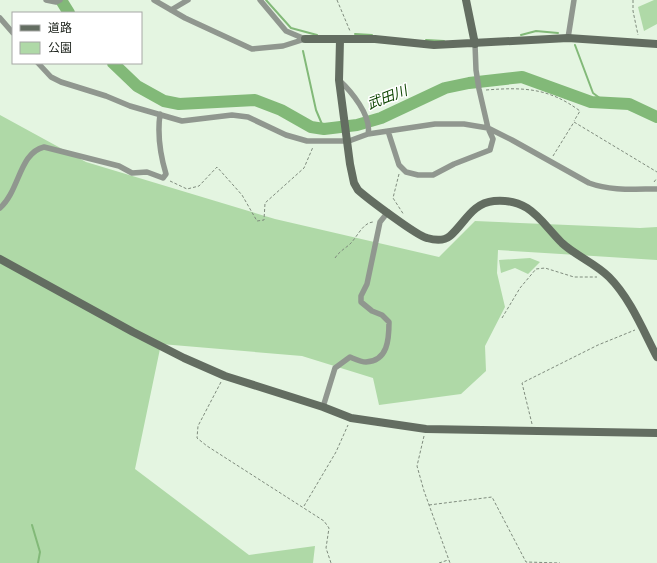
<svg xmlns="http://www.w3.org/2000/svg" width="657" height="563" viewBox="0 0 657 563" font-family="'Golos Text','Noto Sans JP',sans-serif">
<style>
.green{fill:#afd9a7}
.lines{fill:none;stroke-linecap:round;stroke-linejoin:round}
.stream{stroke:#82b978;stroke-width:2}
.river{stroke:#82b978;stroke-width:12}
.path{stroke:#7f8b7d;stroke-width:1;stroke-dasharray:3 2;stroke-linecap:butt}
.street{stroke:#90978f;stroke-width:5.5}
.secondary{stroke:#636d61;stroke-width:8}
.labels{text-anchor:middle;stroke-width:3;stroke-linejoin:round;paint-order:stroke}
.water-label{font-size:14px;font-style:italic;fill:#114805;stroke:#fff}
</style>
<rect width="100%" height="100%" fill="#e4f5e1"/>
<path class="green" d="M654,0H657V24L644,31L638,7Z
M0,115L86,162L275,219L439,257L475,221L640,228L657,227V260L498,250L497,273L505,307L485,346L486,371L461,394L379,405L373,378L302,356L161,344L135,469L249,555L315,546L313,563H0Z
M530,258L540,262L528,274L515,268L501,273L499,260Z"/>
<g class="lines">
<path class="stream" d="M266,0L291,28L317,35
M355,34L372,35
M521,35L536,31L558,33
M426,40L444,41
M575,45L593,93L605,102
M303,51L316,110L324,129
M32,525L40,552L38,563"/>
<path class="river" d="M61,0L69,13
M113,63L137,86L164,101L179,104L255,100L281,110L311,127L324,129L357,125L381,118L445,88L469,83L522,77L591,102L629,104L657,117"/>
<path class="path" d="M337,0L350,31
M633,0V11L638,35
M486,90C524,87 549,88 580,111L574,121
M553,156L574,122L657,172
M399,174L393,198L404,215
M170,181L187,189L199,186L217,167L242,195L257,221L264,220L265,203L304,168L313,147
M654,182L657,178
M335,258C339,252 344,249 349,245C357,238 362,223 373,222
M502,318L520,288L536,269L545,268L574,277H597
M221,382L198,426L197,438L207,446L324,521L329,528L326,548L331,563
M532,424L522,383L598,345L635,330
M424,436L417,466L424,491L450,563
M429,505L492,497L526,562L560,563
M304,506L336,452L348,425
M439,563L448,560"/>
<path class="street" d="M46,0L56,2L60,0
M154,0L185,18L252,49L283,46L305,39
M260,0L286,31L305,39
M171,10L188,0
M0,18L13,33
M568,38L574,0
M38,63L51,77L61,82L106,96L130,106L182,121L232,115L248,117L286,135L307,141H349L368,134L435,124H464L488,128L512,140L589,183C611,191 634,189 657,189
M339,80C351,91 372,116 368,134
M388,131L399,165L406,172L418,175H433L454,164L490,150L493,139L488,128L479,89L476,70L475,44
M0,208C20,190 19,153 44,147L119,166L132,173L147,172L163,178L166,174C160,154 157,136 160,114
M323,407L335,368L350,357C355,359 361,362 366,362C388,361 389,339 389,322L382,315L372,311L361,302V296L367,284L380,222L388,212"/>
<path class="secondary" d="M466,0L475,44
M305,39H375L434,45L568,38L657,44
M340,40L339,80L350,164L354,183L358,190C367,198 417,236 427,238C434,240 444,241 450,236C465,223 472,203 494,201C530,198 540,221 562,243C576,256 595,263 609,277C630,298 643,330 657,357
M0,259L133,332L184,358L225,376L323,407L351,418L426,429L657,433"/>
</g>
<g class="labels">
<g class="water-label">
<text transform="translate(387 97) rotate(-21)" y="5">武田川</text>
</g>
</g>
<rect x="12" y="12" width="130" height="52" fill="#ffffff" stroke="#a6a8a5"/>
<rect x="20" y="25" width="20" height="6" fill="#636d61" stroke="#a6a8a5"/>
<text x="48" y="32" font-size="12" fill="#20261f">道路</text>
<rect x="20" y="42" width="20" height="12" fill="#afd9a7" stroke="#a6a8a5"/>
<text x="48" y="52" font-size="12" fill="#20261f">公園</text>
</svg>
